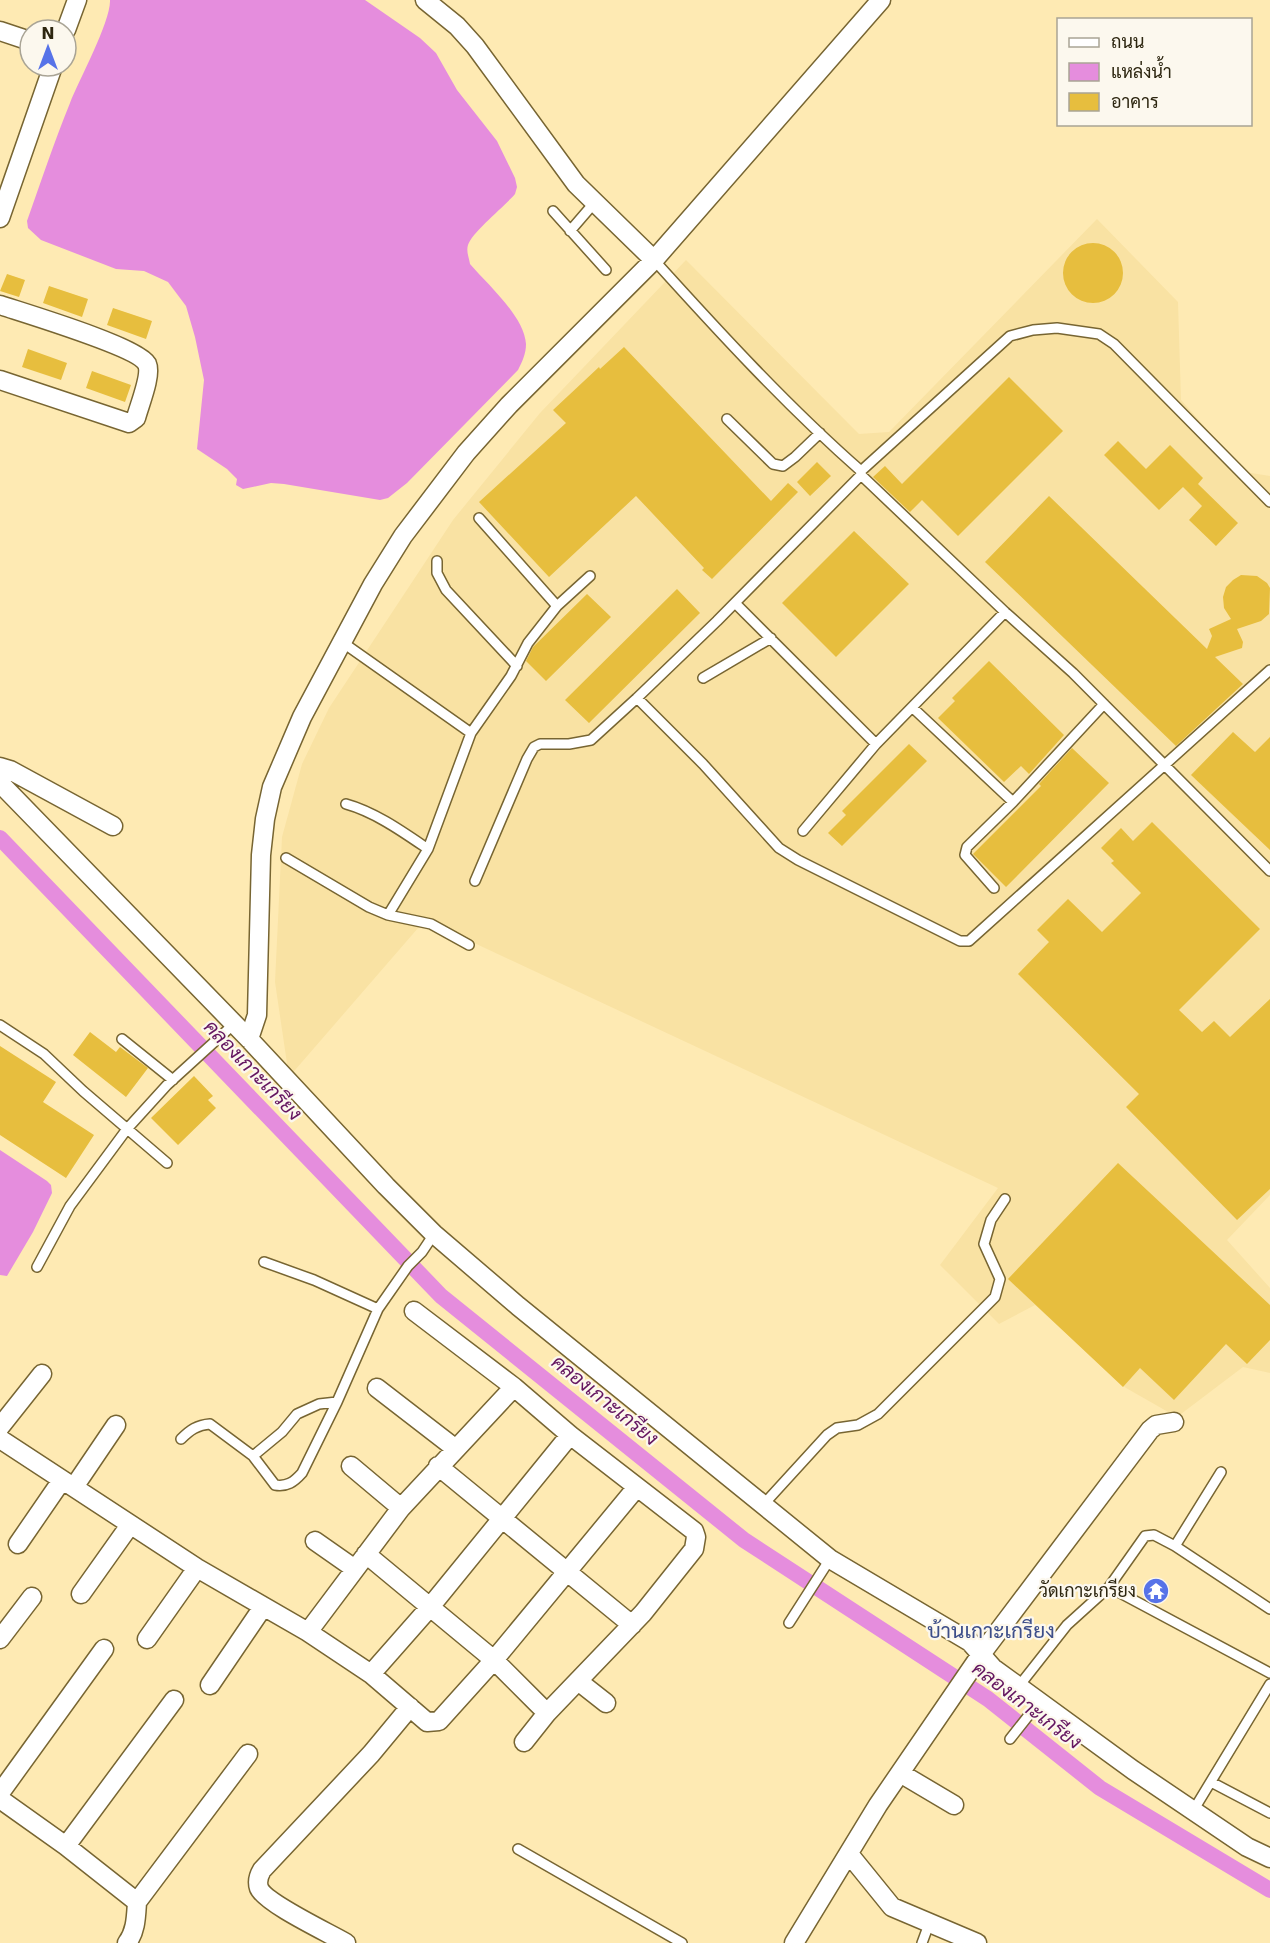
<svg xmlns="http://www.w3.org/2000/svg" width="1270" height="1943" viewBox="0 0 1270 1943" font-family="'DejaVu Sans',Sarabun,sans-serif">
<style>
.built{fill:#f9e2a3}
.water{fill:#e58ddd}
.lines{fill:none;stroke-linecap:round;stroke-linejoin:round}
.canal{stroke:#e58ddd;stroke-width:16}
.building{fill:#e7be3e}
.lane-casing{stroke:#776532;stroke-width:12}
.street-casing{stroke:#776532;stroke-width:21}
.lane{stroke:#fff;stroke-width:9}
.street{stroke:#fff;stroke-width:18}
.labels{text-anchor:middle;stroke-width:4.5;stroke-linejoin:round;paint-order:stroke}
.poi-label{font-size:18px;fill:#2d2610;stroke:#fcf8ee;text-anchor:end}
.water-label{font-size:20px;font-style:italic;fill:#641660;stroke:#fcf8ee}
.quarter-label{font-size:21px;fill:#3d4e89;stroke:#fcf8ee}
</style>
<rect width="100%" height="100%" fill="#feeab3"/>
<path class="built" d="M1097,219L1178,302L1181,400L1245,472L1270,476V1195L1227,1240L1270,1288V1373L1243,1367L1177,1417L1126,1388L1035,1305L999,1324L940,1265L998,1188L425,920L289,1077L275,982L282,837L302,764L329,708L453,520L540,413L686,260L859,434L889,432Z"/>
<path class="water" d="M110,0H365L420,38L436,53L457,90L497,141L515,178L517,187L515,194C505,206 472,232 468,245C466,251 469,258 470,264C488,285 524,316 526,344C526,354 522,362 518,370L407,483L388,498L380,500L284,484L271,483L243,489L236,485L237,479L227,469L197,449L204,380L195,337L186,306L168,282L144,271L116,269L41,240L28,228L27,221C41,182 54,142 70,103C79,80 111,21 110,0Z
M0,1150L47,1181L51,1185L52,1193L33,1232L7,1276L0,1275Z"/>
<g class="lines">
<path class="canal" d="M0,838L441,1296L744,1540L988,1699L1100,1788L1270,1890"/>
</g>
<path class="building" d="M1063 273a30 30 0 1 1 60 0a30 30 0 1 1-60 0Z
M7,274L25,280L19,297L0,291Z
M49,286L88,299L82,317L43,303Z
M113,308L152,321L146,339L107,325Z
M624,347L771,501L788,483L798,492L712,579L702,570L704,568L636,496L549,577L479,502L566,423L553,410L599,367L600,369Z
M28,349L67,363L61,380L22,367Z
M92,371L131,385L125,402L86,388Z
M1009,377L1063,431L958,536L922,500L910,512L873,477L885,466L902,484Z
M1118,441L1146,469L1170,445L1203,478L1198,484L1238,523L1216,546L1189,520L1202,506L1183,487L1159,510L1104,455Z
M817,462L831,476L810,496L797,482Z
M1049,496L1207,649L1212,636L1209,629L1231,619L1224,608L1223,597L1226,587L1233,580L1241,575L1257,576L1267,583L1270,588L1269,614L1261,621L1237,629L1243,642L1242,648L1215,657L1243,684L1176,746L985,562Z
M854,531L909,584L836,657L782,603Z
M677,589L700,613L589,723L565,700Z
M587,594L611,617L546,681L526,661L533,647Z
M989,661L1064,735L1029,774L1021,766L1004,782L938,718L955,701L952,698Z
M1233,732L1255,752L1270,737V850L1191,775Z
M909,744L927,761L842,846L828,833L846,815L842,811Z
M1072,748L1109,783L1006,887L973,854L1041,786L1039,784Z
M1152,822L1260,929L1179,1010L1202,1032L1214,1021L1230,1037L1270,999V1189L1237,1220L1126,1107L1139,1094L1018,974L1049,942L1037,930L1068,899L1102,932L1141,893L1111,863L1114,861L1101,848L1121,828L1133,841Z
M90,1032L116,1052L120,1047L148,1068L126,1097L73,1055Z
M0,1046L56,1082L43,1102L94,1135L66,1178L0,1135Z
M194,1076L213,1096L208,1100L216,1108L178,1145L151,1118Z
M1118,1163L1270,1305V1340L1247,1364L1226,1344L1174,1400L1140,1368L1123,1387L1008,1279Z"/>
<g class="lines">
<g class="lane-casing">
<path id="lane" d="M553,211L606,270
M570,231L595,202
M654,260C720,333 787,406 861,471V475L1005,612L1073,673L1270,871
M727,419L773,464L783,466L795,457L820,433
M861,471L1010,336L1033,330L1057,328L1099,334L1114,344L1270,502
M479,518L557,606
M437,561V573L446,590L517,666
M735,603L876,744
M342,642L471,733
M703,678L771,638
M637,698L703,764L779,848L798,860L960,941H969L1270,670
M913,708L1013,802
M346,804C375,812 403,832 428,849
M803,831L876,744L1005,612
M286,858L369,907L388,915
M475,881L527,759L534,747L540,744H569L591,740L637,698L717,621L861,475
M994,888L965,855L967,847L1013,802L1104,704
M469,945L431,924L388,915L428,849L471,733L511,676L528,643L557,606L590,576
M0,1025L44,1054L83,1091L167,1163
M122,1039L173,1080
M264,1262L314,1280L378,1309
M37,1267L70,1206L127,1129L167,1085L234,1024
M181,1439C190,1430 197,1425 210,1424L253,1456L275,1485C287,1487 294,1482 302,1473L337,1402L378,1309L408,1266L422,1252L434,1234
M253,1456L282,1432L297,1414L319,1404L337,1402
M764,1504L827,1435L837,1428L858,1425L878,1414L995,1297L1000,1279L984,1244L991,1220L1005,1199
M1175,1546L1221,1472
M1109,1587L1270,1673
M789,1623L830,1559
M1019,1686L1067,1625L1109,1587L1145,1536L1154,1535L1175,1546L1270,1609
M1010,1739L1040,1701
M1211,1782L1270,1813
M1193,1811L1270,1684
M518,1849L682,1943
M922,1943L929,1924"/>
</g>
<g class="street-casing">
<path id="street" d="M425,0L457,26L475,46L576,184L654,260
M66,30L77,0
M0,31L30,41
M0,218L53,66
M0,305C24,313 138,347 147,364C152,375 139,406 136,418L129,423L0,380
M0,767L10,770L113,826
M0,783L249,1039L386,1186L434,1234L518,1306L830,1559L970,1642L993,1668L1133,1770L1247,1847L1270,1858
M249,1039L257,1015L261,855L265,819L272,787L302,717L373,584L403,536L466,453L509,405L654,260L881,0
M414,1311L514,1387L570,1435L694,1531L696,1537L694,1549L643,1613L547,1713L524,1742
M377,1388L456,1449
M0,1427L42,1374
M0,1439L197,1568L308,1632L371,1674L427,1722L439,1721L494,1660L637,1487
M351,1466L401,1508
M438,1466L632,1625
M74,1487L116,1425
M315,1541L355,1569
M18,1544L62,1480
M366,1554L494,1660L547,1713
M81,1594L130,1525
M308,1632L401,1508L514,1387
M0,1639L32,1597
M147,1639L197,1568
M371,1674L430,1607L570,1435
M578,1681L606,1703
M210,1685L263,1607
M900,1773L954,1805
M0,1793L104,1649
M0,1799L66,1846L137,1902
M66,1846L174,1700
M849,1854L892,1907L977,1943
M127,1943C136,1931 136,1917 137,1902L248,1754
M346,1943C329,1933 265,1903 259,1888C257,1882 259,1875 262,1870L371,1754L410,1707
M794,1943L878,1805L982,1653L1150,1430L1156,1425L1174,1422"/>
</g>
<use href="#lane" class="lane"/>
<use href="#street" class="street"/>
</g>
<defs>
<g id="temple-disc" transform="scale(1.35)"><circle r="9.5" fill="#5773e8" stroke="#fcf8ee"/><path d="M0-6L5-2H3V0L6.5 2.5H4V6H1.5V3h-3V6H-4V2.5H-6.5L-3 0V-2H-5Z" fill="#fff"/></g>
</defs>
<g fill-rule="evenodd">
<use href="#temple-disc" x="1156" y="1591"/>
</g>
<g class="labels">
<g class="poi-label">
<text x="1136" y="1597">วัดเกาะเกรียง</text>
</g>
<g class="water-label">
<text transform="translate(253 1070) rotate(46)" y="7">คลองเกาะเกรียง</text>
<text transform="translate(605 1400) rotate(39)" y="7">คลองเกาะเกรียง</text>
<text transform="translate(1027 1705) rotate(37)" y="7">คลองเกาะเกรียง</text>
</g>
<g class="quarter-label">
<text x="991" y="1638">บ้านเกาะเกรียง</text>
</g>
</g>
<rect x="1057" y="18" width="195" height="108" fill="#fcf8ee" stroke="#a9a495" stroke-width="1.5"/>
<rect x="1069" y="38" width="30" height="9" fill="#ffffff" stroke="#a9a495" stroke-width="1.5"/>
<text x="1111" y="48" font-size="18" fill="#2d2610">ถนน</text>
<rect x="1069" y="63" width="30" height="18" fill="#e58ddd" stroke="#a9a495" stroke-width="1.5"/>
<text x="1111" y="78" font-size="18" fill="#2d2610">แหล่งน้ำ</text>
<rect x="1069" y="93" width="30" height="18" fill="#e7be3e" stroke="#a9a495" stroke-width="1.5"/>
<text x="1111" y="108" font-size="18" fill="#2d2610">อาคาร</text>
<g transform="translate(48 48)"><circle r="28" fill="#fcf8ee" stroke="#a9a495" stroke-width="1.5"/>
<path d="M0-4.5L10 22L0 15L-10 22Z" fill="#5773e8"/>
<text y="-9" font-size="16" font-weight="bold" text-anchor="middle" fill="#2d2610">N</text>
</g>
</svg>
